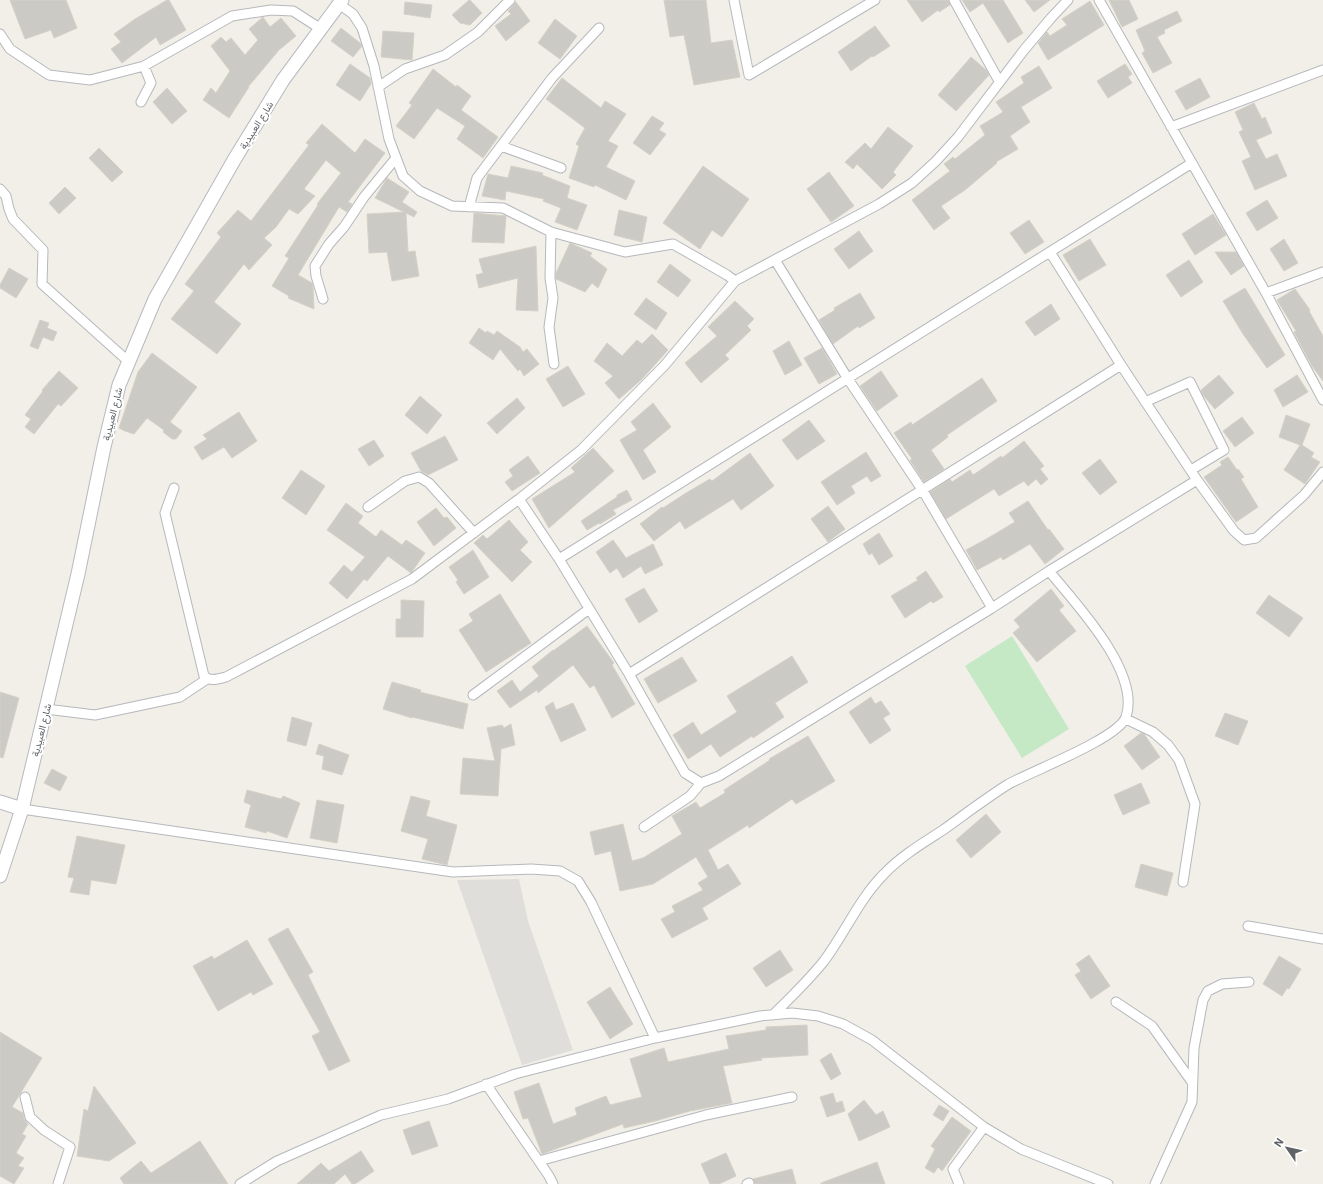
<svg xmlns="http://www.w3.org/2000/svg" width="1323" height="1184" viewBox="0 0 1323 1184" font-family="'IBM Plex Sans',Vazirmatn,sans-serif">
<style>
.industrial{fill:#e0deda}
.green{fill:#c5e8c5}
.building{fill:#cccac5;stroke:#d6d1c6}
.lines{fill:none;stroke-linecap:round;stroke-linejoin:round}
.street-casing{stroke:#b5b8bc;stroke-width:11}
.secondary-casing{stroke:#b6babf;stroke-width:15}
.street{stroke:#fff;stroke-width:9}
.secondary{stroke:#fff;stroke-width:13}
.labels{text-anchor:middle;stroke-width:4;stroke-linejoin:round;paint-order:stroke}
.street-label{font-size:10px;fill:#5f6368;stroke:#fff}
</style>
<rect width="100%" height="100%" fill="#f1efe8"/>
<path class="industrial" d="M519,879L528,921L573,1050L522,1065L457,880Z"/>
<path class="green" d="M1012,636L1069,729L1022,758L965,666Z"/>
<path class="building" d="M10,0H66L77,28L54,38L51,30L25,39Z
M167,0H169L186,30L160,45L156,37L122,63L111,49L121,42L114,34L135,19Z
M469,0H470L482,13L470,25L460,23L452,15Z
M664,0H706L711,43L732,40L740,77L694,85L684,35L670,37Z
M907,0H948L950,5L939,12L938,10L922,22Z
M962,0H1003L1023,33L1008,43L983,3L970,12Z
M1025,0H1050L1034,12Z
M1109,0H1129L1138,19L1122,27Z
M1090,1L1104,25L1048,60L1038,43L1047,32L1050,36L1067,25L1062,19Z
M405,2L432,5L430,18L404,14Z
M516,2L530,21L506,41L495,26L511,14L508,11Z
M1177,11L1182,21L1164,30L1165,33L1157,37L1172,63L1153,73L1142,53L1145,51L1136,30Z
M263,17L270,27L281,18L296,36L279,50L248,87H249L229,118L203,100L211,88L216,93L230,71L211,46L221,37L226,42L231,38L245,55L258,40L249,29Z
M555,19L577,36L560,59L538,43Z
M875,26L890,46L873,57L872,56L851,71L838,52Z
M341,28L360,43L362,46L353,57L331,41Z
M383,31L414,33L412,60L381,57Z
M971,57L986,70L989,75L956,111L938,95Z
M350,64L370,78L371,84L360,101L336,85Z
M1125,64L1132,74L1128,77L1132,83L1108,98L1097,81Z
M1039,66L1052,88L1021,107L1030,122L1010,136L1018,149L996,162L997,163L965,190L941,206L950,218L934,230L912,200L950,171L944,164L953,157L955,159L985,135L980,126L1003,112L996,102L1024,83L1021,77Z
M433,69L456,87L457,85L471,96L461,110L498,137L483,158L457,139L465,126L437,108L414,139L396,126L412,105L409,103Z
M562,78L601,108L605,101L626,114L608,141L618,146L606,167L635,181L626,200L595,185L594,187L569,178L579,146L576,144L585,128L546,99Z
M1200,78L1210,97L1186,110L1175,91Z
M167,88L187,111L172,124L153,102Z
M1254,103L1262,119L1265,117L1272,133L1256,140L1266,159L1277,154L1287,176L1255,190L1242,161L1251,157L1239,132L1243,130L1235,112Z
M652,116L664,123L659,130L666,134L650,155L633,143Z
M322,124L355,153L365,139L385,153L348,202L352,204L347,212L339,207L298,275L312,283L313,287L314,309L288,298L289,296L272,286L289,258L285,256L318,205L317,204L341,173L326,160L304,189L315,196L298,214L289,209L276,227L264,238L272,245L249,270L244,264L214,302L241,324L217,354L171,319L194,291L185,284L221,237L217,233L238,210L251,221L309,145L306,143Z
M888,127L913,146L893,172L896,175L882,189L857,164L853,169L845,162L865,143L871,149Z
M99,148L123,172L112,182L89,158Z
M511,166L543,173L542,175L570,186L567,198L587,205L577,230L555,222L561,208L543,201L544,199L506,191L505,200L482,196L488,174L508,178Z
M703,166L749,199L722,237L712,230L700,249L663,223Z
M829,172L854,206L831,222L807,189Z
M387,178L409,192L402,202L417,212L414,217L406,213L408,252L415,251L419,276L392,281L387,252L369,253L367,214L404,212L375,198Z
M65,187L76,198L59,214L49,203Z
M1267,200L1278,218L1257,231L1246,213Z
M619,210L647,217L642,242L614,235Z
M474,213L506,216L504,243L472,242Z
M1213,214L1226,235L1195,255L1182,234Z
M1029,220L1044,242L1025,254L1010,233Z
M859,231L873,251L849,269L834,249Z
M1090,239L1106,265L1079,281L1063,255Z
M1284,239L1298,263L1284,271L1270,249Z
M570,243L592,253L590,256L607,269L598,288L592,283L585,292L556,279V273Z
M536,246L538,311L516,310L518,278L479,288L476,275L483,273L479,259Z
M1215,252H1236L1244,266L1231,275Z
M1189,260L1203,282L1181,297L1166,275Z
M670,264L691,280L678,297L657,282Z
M9,268L28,279L16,298L0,288V285Z
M1245,288L1285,355L1267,368L1243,334L1223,301Z
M1295,289L1310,310L1309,311L1323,336V381L1312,366L1294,332L1296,331L1277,300Z
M860,293L875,318L859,328L858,326L833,344L819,320L835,310L834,308Z
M646,298L667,313L656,330L634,314Z
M735,301L754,319L747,326L751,330L725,355L729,359L701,383L685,363L717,336L708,327Z
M1051,304L1060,319L1035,336L1025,322Z
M40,320L49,323L47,328L57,332L53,341L43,337L38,349L30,346Z
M479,328L486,333L487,331L494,335L497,331L520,347L523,352L527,349L539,364L524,376L520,369L518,371L500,349L493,360L469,343Z
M652,334L668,350L642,379L619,399L605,383L613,376L594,361L607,343L622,356L637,340L642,344Z
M789,341L802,365L785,375L773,351Z
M822,348L837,374L819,384L804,358Z
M152,353L197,387L170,422L182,431L176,439H172L163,432L164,430L147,418L134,434L125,431L119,428L138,372Z
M568,366L585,394L563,407L546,379Z
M59,371L78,388L61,406L58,404L34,434L25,427L31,419L25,415L43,391L42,390Z
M881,371L898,396L877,411L860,386Z
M1219,375L1234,393L1215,409L1203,395L1201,390Z
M1297,375L1308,392L1283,407L1274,390Z
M982,378L997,401L947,435L948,437L931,450L944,469L924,482L910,460L912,459L894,433L911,422L912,425Z
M420,396L442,415L427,434L405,415Z
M517,398L525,408L497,434L487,423Z
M653,403L671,427L643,450L656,472L643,480L620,440L637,430L631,422Z
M239,412L257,441L232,458L224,447L202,460L194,447L207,439L203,435Z
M1286,415L1310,424L1302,445L1314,453L1311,457L1320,462L1305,484L1284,470L1300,445L1279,437Z
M1242,417L1254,433L1235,447L1223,431Z
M809,420L825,441L797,460L782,440Z
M445,436L458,460L428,475L421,471L411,453Z
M374,440L384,456L369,466L358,449Z
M1024,441L1044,466L1040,469L1048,479L1041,485L1036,479L1028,486L1024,481L999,496L994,489L946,519L930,492L950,479L952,482L970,470L973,475L1001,456L1002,458Z
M593,448L614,471L549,528L532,499L575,472L571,468Z
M866,452L881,476L871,482L867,476L851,486L855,493L837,505L821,482Z
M750,453L774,486L741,510L733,499L685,529L680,521L654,541L640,524L662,507L663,508L686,493L710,479L712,481Z
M528,456L540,473L512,491L505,482L513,476L509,470Z
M1228,457L1237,470L1238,469L1244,477L1241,479L1258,507L1236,522L1204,477L1222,465L1220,462Z
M1100,459L1117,482L1100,495L1082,473Z
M301,470L325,486L306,515L282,498Z
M627,490L632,500L613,510L616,514L600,524L599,523L587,530L581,521L617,497V495Z
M1028,501L1048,530L1049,529L1064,549L1045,564L1030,544L1003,560L1001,557L977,570L966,550L988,538L1015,522L1009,513Z
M346,503L363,516L358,523L376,537L381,530L402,545L406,540L425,553L411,573L388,556L367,581L364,579L347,599L329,583L344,565L352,572L365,557L327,530Z
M828,506L845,529L828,542L811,519Z
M436,508L444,518L447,517L456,528L434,546L417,522Z
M509,520L528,542L520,550L532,562L512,582L474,543L483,535L487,539Z
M879,533L893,556L879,565L872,553L869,555L863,544Z
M613,540L626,558L653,544L663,565L645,574L641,566L623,578L617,568L610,573L596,552Z
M473,550L489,577L464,594L456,582L458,580L449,567Z
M926,571L943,597L933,603L931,601L905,618L891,596L918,580L916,578Z
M644,588L658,611L639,623L625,599Z
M1051,589L1064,606L1059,610L1076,631L1037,662L1013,633L1020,627L1014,620Z
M500,594L531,643L486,672L459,630L473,621L469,614Z
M1269,595L1303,618L1289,637L1256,613Z
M401,600L424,601L423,637H396V619H401Z
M587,626L614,663L612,665L635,704L612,718L594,685L590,688L573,665L538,693L537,690L510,708L497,691L512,680L520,692L539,676L532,667L553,650V651Z
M792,656L808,682L775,703L784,717L753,738L752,736L720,757L711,744L688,759L673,735L693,722L701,735L737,712L727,696Z
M682,657L697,681L658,703L644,679Z
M392,682L421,690L420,692L468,704L463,729L412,717V718L383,709Z
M0,692L19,698L3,758L0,757Z
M871,697L875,704L881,701L890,714L883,718L891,730L870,744L849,712Z
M553,702L556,710L573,703L586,730L561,742L545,707Z
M1225,713L1248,721L1238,745L1215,736Z
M292,717L312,723L306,746L287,741Z
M511,724L515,745L501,749L498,796L460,794L463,758L495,761L487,728L502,725L504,728Z
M1141,733L1144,734L1160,757L1142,770L1124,746Z
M808,736L835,781L796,804L792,799L749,828L748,825L708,850L718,870L728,864L741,884L702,908L708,919L672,938L661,919L675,912L672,906L703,890L698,883L708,877L696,857L653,884L620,891L611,851L595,855L590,832L623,824L632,861L643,858L682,834L672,816L696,802L700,808L725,793L724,790L770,760L769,759Z
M319,744L349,755L342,775L322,769L324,756L316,754Z
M52,769L67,777L60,791L44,783Z
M1141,783L1150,803L1123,815L1114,795Z
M247,790L281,799L283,796L300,803L287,838L267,831L266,833L245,827L251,805L244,802Z
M411,796L430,801L426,816L457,825L447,865L422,859L428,839L401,831Z
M317,800L344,805L337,843L310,838Z
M986,814L1001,832L971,858L956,840Z
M77,836L125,845L116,884L91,880L89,895L70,892L74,878L68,877Z
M1141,864L1173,873L1167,896L1135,887Z
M288,928L313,972L308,975L350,1061L329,1071L312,1036L320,1032L268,939Z
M247,940L273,984L253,995L251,992L218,1011L193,966L212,956L214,959Z
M780,950L793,970L766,987L753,968Z
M1089,955L1110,986L1091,999L1075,975L1081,971L1076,964Z
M1279,956L1301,969L1289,989L1287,988L1282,996L1263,984Z
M610,987L633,1024L610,1039L587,1002Z
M807,1025L808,1055L761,1058L762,1060L723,1066L732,1103L690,1111L655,1121L624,1128L623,1124L542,1154L528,1118L523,1119L514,1092L539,1083L553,1124L577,1115L575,1108L606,1096L610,1105L642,1097L630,1059L664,1048L668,1062L729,1049L726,1036L766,1030V1027Z
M0,1032L42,1058L12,1107L23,1113L24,1119L28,1124L22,1134L26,1136L16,1153L24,1158L18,1166L24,1168L14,1184L0,1176Z
M831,1053L841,1074L831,1080L820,1060Z
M94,1086L136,1143L109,1161L77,1156L84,1109L88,1111Z
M833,1093L836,1103L842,1101L845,1111L827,1117L820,1097Z
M864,1100L876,1115L883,1111L890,1127L859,1141L848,1114Z
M939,1105L949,1111L943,1121L933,1115Z
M952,1117L971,1131L942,1171L938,1167L934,1173L925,1168L935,1149L931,1146Z
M429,1121L438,1146L412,1155L403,1130Z
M200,1141L228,1184H124L120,1178L141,1161L151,1173Z
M361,1151L374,1171L355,1184H352L345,1174L334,1184H297L321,1163L329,1171Z
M726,1153L736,1176L719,1184H710L701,1164Z
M877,1162L885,1184H821V1183Z
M792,1169L796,1184H755L753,1179Z"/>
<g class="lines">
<g class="street-casing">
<path id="street" d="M734,0L749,75L875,0
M954,0L999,81
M1099,0L1266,293L1323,400
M339,4L353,14L362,28L374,66L389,139L403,176L420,191L452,206L503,208L551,232L625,252L673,244L727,275L735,281
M0,34L10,49L49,75L90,80L144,66L232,16L271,10L293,11L321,29
M378,87L405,69L445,55L478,32L510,0
M141,102L151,83L144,66
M1171,127L1323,70
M501,146L561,168
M0,189L6,196L9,209L13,219L43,250L42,284L129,362
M469,207L477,178L552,78L599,28
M551,232L550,278L553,298L549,327L554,364
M1050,252L1121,365L1197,480L1234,531L1244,540L1256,538L1304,495L1323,472
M775,260L848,379L923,491L992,608
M1266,293L1323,272
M323,299L316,276L315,266L329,244L344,227L364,197L396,158
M1145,402L1190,382L1224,450L1191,470
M174,488L165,513L204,676C210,682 218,679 226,677L412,579L519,499L581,450L664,366L735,281L879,204L912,183L936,161L958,137L1024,50L1051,18L1068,0
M519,499L559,559L629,674L685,773L701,783L719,776L992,608L1049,571L1197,480
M368,507L405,481L419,477L429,483L474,533
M559,559L1192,163
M629,674L1121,365
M473,695L589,609
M46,709L95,715L180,697L207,679
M1126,719L1153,732L1168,745L1179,760L1195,804L1183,882
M22,809L453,872L531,869L560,871L578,881L591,902L655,1038
M644,827L690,796L701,783
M1248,926L1323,939
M1116,1002L1152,1026L1192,1082
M773,1015C790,998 808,981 824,961C845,933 859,899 884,874C901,856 923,843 943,830C964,815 985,799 1007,785C1029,772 1118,739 1126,717C1141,672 1076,604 1049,571
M486,1084L549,1176L553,1184
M25,1097L30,1117L44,1130L70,1147L58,1184
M539,1161L706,1115L792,1097
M240,1184L277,1161L381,1115L448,1099L515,1074L655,1038L760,1016L792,1013L818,1016L843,1024L872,1040L984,1127L1021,1149L1108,1184
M747,1184L749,1183
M959,1184L953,1169L984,1127
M1155,1184L1192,1102L1194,1048L1203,1000L1208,991L1222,984L1249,982"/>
</g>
<g class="secondary-casing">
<path id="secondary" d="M0,802L22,809
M0,876L22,809L78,574L104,447L119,385L155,299L234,160L283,80L342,0"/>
</g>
<use href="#street" class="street"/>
<use href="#secondary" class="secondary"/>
</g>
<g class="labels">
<g class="street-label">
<text transform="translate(256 125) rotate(-58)" y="4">شارع العبيدية</text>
<text transform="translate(112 414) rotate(-76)" y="4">شارع العبيدية</text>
<text transform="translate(41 730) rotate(-76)" y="4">شارع العبيدية</text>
</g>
</g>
<g transform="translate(1287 1148) rotate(304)" stroke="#ffffff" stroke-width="3" paint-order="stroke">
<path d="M0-3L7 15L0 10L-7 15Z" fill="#5f6368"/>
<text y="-6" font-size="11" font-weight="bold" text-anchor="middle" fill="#5f6368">N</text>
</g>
</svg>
